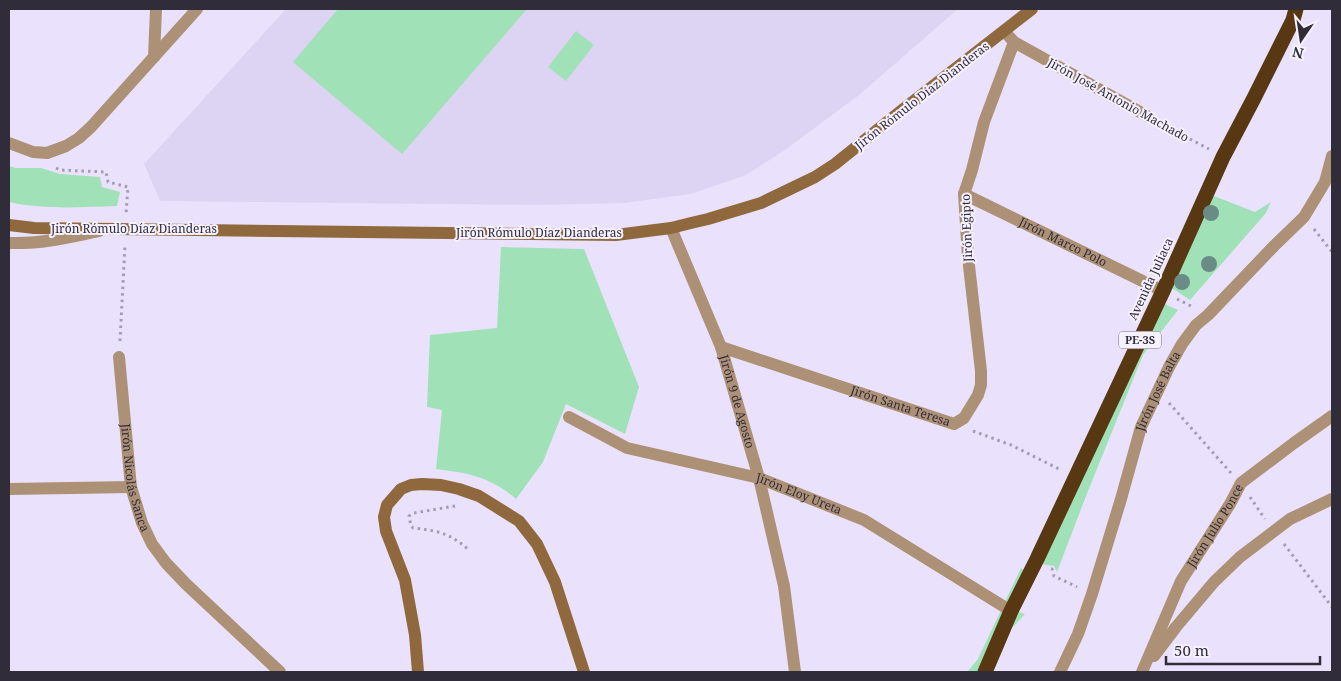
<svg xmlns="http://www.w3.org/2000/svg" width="1341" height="681" viewBox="0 0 1341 681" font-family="'Noto Serif',serif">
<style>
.built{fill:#ddd3f2}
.green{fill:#a1e1b7}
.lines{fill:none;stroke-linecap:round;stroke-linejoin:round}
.path{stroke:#a39cb1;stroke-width:3;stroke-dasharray:2.5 4;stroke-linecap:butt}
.street{stroke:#ad9176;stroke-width:12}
.secondary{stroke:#8f683e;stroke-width:12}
.highway{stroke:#573813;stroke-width:15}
.tree{fill:#698d86}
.labels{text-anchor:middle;stroke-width:4;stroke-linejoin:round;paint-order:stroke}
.shield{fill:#f6f1ff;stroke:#6c6774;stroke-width:1}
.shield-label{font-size:11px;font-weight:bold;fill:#312c39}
.street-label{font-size:12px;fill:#312c39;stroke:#f6f1ff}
</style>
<rect width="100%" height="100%" fill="#eae2fc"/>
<path class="built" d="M286,9H958L859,95L785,150L746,175L691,194L624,203L540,205L160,201L144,164Z"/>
<path class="green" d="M338,9H527L402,154L293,62Z
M576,31L594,45L566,81L548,67Z
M9,166L16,168H41L60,174L100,177L102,187L120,192L117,206C81,207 45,210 9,202Z
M1213,182L1214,196L1255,212L1271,202L1266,213L1190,300L1163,282Z
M501,247L584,249L639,387L625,434L566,404L543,462L516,499C491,477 468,473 436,469L442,410L427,407L430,335L497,328Z
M1156,300L1178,310L1143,355L1086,496L1057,572L1054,566L1041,564L1043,559L1032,553Z
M1021,568L1026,572L1014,607L1019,612L1025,614L1014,626L1006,631L987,672H969L968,671L978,659Z"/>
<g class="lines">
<path class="path" d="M1161,124L1209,149
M56,168L60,170L106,172L108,182L128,187L126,214
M1314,229L1332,252
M1177,299L1193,307
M120,341L125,245
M1169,403L1231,473
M973,431L1011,445L1061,470
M1250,497L1265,519
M455,506L414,513L409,516L411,526L413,528C439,531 450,533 470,551
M1284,544L1332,607
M1051,569H1052L1054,576L1077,587"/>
<g class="street">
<path d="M1014,42L1149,117"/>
<path d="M154,57L156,9"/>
<path d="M9,143L33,152L47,153L66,146L79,138L91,127L197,9"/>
<path id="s1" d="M964,194L1163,291"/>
<path id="s2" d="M671,228L721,347L759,478L784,586L795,672"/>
<path d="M9,243C39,244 69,238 99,231"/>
<path id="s3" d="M721,347L954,424L964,418L978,395L981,385V371L968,257L964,194L972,170L984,122L1014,42L1004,31"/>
<path id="s4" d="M119,357L131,487L142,523L152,544L166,563L186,584L280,672"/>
<path id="s5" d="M569,417L627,448L759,478L864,520L1011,611"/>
<path d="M9,489L131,487"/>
<path d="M1154,656L1176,627L1214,582L1240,557L1290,519L1332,499"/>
<path id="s6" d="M1060,672L1078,634L1092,594L1121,499L1141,427L1169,367L1182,344L1196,325L1208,315L1274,246L1304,217L1325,182L1332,156"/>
<path id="s7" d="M1142,672L1181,581L1230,504L1241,483L1294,443L1332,416"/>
</g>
<path class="secondary" d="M9,225L34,228L616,235L671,228L691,223L708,219L761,203L815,177L835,164L901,111L1032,9
M418,672L415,635L405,580L386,531L384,517L387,505L401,489L411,485L422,484L441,485L459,489L479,496L519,521L537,544L555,582L584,672"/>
<path class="highway" d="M985,672L1011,611L1037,559L1163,291L1223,157L1254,98L1293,20L1296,9"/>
</g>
<g class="tree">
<circle cx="1211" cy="213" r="8"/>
<circle cx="1209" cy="264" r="8"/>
<circle cx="1182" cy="282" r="8"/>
</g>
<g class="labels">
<rect class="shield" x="1119" y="331.5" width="42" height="17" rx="4"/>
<g class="shield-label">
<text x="1140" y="344">PE-3S</text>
</g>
<g class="street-label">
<text transform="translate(922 96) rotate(-38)" y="4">Jirón Rómulo Díaz Dianderas</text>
<text transform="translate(1118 100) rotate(29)" y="4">Jirón José Antonio Machado</text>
<text transform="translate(967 228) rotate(-92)" y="4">Jirón Egipto</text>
<text x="134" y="233">Jirón Rómulo Díaz Dianderas</text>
<text x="539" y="237">Jirón Rómulo Díaz Dianderas</text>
<text dy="4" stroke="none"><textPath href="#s1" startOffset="110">Jirón Marco Polo</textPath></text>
<text transform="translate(1151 279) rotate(-65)" y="4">Avenida Juliaca</text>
<text dy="4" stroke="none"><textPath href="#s6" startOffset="298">Jirón José Balta</textPath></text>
<text dy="4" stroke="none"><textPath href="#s2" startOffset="186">Jirón 9 de Agosto</textPath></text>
<text dy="4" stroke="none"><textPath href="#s3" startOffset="189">Jirón Santa Teresa</textPath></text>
<text dy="4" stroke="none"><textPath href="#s4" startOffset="122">Jirón Nicolás Sanca</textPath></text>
<text dy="4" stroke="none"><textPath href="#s5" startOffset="244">Jirón Eloy Ureta</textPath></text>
<text dy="4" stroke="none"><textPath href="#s7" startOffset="164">Jirón Julio Ponce</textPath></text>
</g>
</g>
<rect width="1341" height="681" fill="none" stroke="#312c39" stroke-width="20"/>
<g transform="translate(1301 40) rotate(193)" stroke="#f6f1ff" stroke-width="4" paint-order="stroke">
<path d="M0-4L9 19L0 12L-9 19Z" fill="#312c39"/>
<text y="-8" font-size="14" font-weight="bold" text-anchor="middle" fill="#312c39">N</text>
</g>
<path d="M1166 656v8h154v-8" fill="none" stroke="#312c39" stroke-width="2.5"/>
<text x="1174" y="656" font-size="15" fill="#312c39" stroke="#f6f1ff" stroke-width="4" paint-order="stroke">50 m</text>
</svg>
